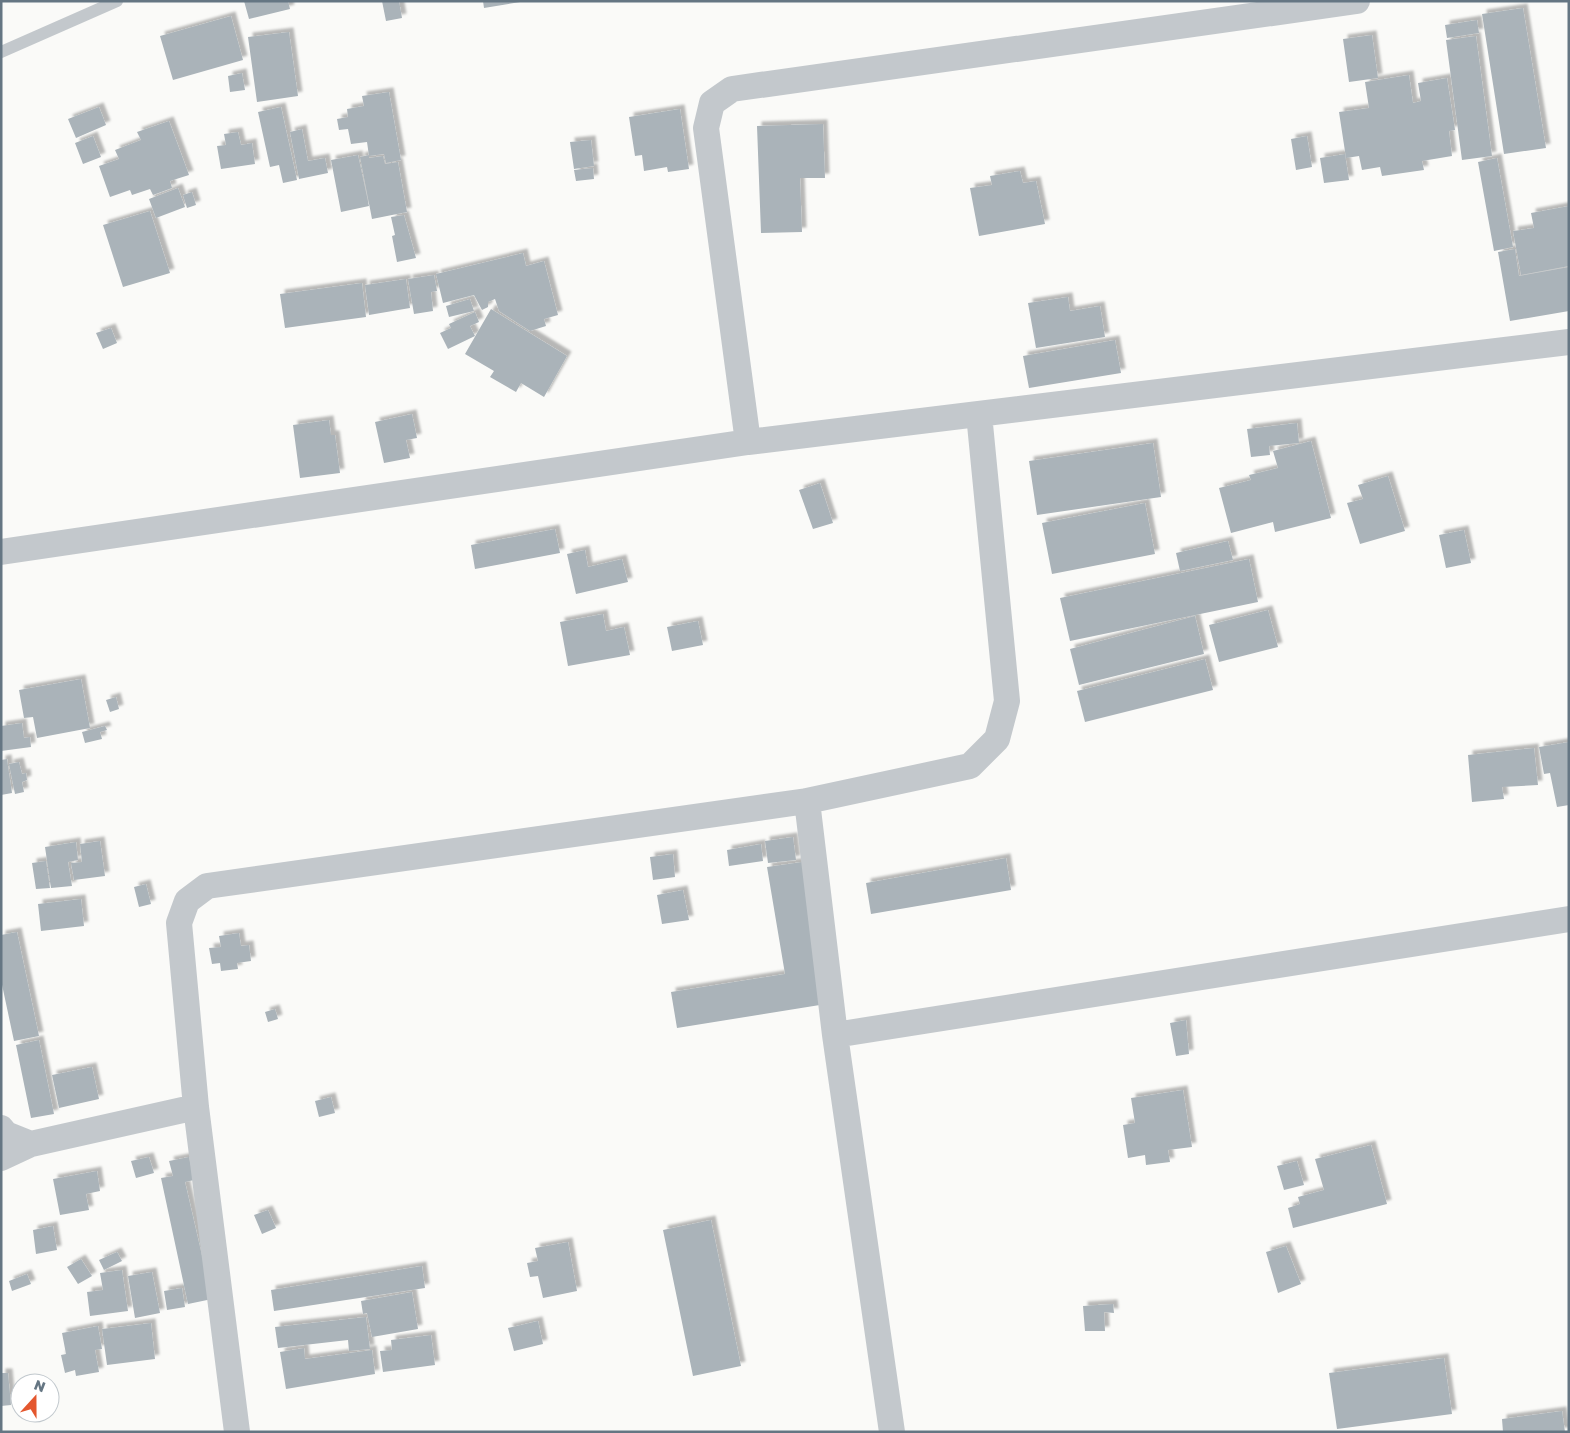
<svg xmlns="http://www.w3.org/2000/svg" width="1570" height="1433" viewBox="0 0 1570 1433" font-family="'Golos Text',sans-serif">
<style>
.building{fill:#aab3b9;filter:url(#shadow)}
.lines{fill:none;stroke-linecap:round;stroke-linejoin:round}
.service{stroke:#c3c8cc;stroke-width:12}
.minor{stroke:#c3c8cc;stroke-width:26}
</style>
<defs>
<filter id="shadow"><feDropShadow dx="4.5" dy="-4.5" stdDeviation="1" flood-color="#0004"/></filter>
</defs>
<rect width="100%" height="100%" fill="#fafaf8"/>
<path class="building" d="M244,1H288L290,9L249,19Z
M382,1H399L402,18L386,21Z
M483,1H520V2L484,8Z
M1523,8L1546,148L1504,154L1482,14Z
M231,16L243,60L173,80L160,36Z
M1477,20L1479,33L1447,38L1445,25Z
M289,32L298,96L257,102L248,37Z
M1372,35L1378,78L1349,82L1343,39Z
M1476,36L1492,156L1462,160L1446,40Z
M242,73L245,90L230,92L228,76Z
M1409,75L1413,103L1421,101L1418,83L1447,78L1455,130L1449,131L1452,156L1422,161L1424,170L1382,176L1380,167L1362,170L1359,156L1346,158L1339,112L1369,108L1365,82Z
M389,92L401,160L386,163L384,154L369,156L367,142L351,144L348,129L339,130L337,119L348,117L347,109L364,106L362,96Z
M99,107L106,125L76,138L68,119Z
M281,107L297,180L283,183L279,165L270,167L258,112Z
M680,109L689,169L668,172L667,167L644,171L642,155L635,156L629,117Z
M169,121L189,175L170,181L172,188L153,195L150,189L132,195L130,190L110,197L99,166L119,159L115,150L141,140L137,132Z
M823,124L825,178H800L802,232L761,233L757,126Z
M302,129L308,161L325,158L328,173L299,179L290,132Z
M238,132L241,145L252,143L255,164L221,169L217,146L226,145L224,134Z
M93,136L101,157L83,164L75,143Z
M1307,136L1312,167L1296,170L1291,139Z
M591,140L594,166L574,169L570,142Z
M1345,154L1349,180L1324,183L1320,158Z
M358,155L369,206L341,212L331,160Z
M369,155V158L383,156L385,164L398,162L407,212L372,219L360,157Z
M1497,158L1513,247L1494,251L1478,162Z
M593,168L594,179L576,181L574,170Z
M1020,171L1023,183L1036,181L1045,224L979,236L970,188L992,185L990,176Z
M178,188L185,207L156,218L149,199Z
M192,192L196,205L187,208L183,195Z
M1569,206V266L1521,275L1513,231L1534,228L1531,213Z
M150,211L170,273L123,287L103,225Z
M404,215L416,258L397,262L392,236L395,235L391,217Z
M1515,249L1519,276L1569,267V311L1510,321L1498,252Z
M523,253L526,266L544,261L558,315L544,319L546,326L530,331L499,311L495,299L488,302V307L482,310L474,295L443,303L436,274Z
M434,275L437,291L431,292L433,311L414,314L408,279Z
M406,279L410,308L369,315L365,285Z
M362,283L366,317L285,328L280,294Z
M1068,297L1070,311L1100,306L1105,337L1036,348L1028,303Z
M470,299L474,311L449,317L446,306Z
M491,309L567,356L544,397L521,383L516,392L490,377L494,371L465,354Z
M475,312L479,322L470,326L475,336L448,349L440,333L451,328L449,324Z
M111,328L117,343L103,349L96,333Z
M1115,340L1121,373L1029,388L1023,356Z
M412,414L417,438L406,440L410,458L384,463L375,422Z
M329,420L331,435H335L340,473L300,478L293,425Z
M1297,423L1299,443L1269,446L1270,455L1251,457L1247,429Z
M1311,441L1331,518L1275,532L1273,522L1231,533L1219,488L1251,480L1249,475L1278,468L1273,451Z
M1153,443L1161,497L1037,515L1029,461Z
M1388,476L1405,531L1360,544L1347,503L1363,499L1358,485Z
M820,483L833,523L813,529L799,490Z
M1145,503L1155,554L1052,574L1042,523Z
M555,529L560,553L475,569L471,545Z
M1464,530L1471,563L1446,568L1439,535Z
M1228,541L1233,560L1180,571L1176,553Z
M585,550L588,567L622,559L628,582L576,594L567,554Z
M1249,559L1258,602L1070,641L1060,598Z
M1268,610L1278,647L1219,662L1209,625Z
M603,614L606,631L624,627L630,655L568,666L560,622Z
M1195,616L1204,654L1079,685L1070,649Z
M698,621L703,645L672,651L667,627Z
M1205,659L1213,690L1085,722L1077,691Z
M81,679L90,728L37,738L33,717L24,718L19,690Z
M116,697L119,709L110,712L106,700Z
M22,723L24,738L30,737L31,747L1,751V726Z
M105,726L107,730L100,732L102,739L85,743L82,732Z
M1569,742V805L1557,807L1550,773L1544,774L1539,747Z
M1534,748L1538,785L1502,787L1504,799L1472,802L1468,755Z
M7,759L12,793L1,795V760Z
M19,762L22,774L26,773L27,780L22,782L24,792L15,794L9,764Z
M793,837L796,860L768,863L765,841Z
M100,841L105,876L74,880L71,863L82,862L80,844Z
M76,842L78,860L68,862L72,886L51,888L45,847Z
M761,844L763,861L729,866L727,850Z
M673,854L675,877L653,880L650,857Z
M1006,858L1011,890L871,914L866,883Z
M46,861L50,888L36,889L32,863Z
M802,862L826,1004L677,1028L671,992L785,974L767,867Z
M146,884L151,904L139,907L134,887Z
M683,890L689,920L662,924L657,895Z
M81,899L84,926L41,931L38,904Z
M17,932L39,1036L14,1041L1,980V935Z
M239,933L241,946L249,945L251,961L237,963L238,969L221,971L220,963L212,964L209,948L221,947L219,936Z
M275,1009L278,1019L268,1022L265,1012Z
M1186,1020L1189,1054L1176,1056L1170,1023Z
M39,1040L54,1114L31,1118L16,1045Z
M92,1067L99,1099L59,1108L52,1075Z
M1183,1090L1192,1147L1168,1150L1170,1162L1146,1165L1145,1155L1128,1158L1123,1125L1135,1123L1131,1098Z
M331,1097L335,1113L319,1117L315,1101Z
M1371,1145L1387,1204L1293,1228L1288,1208L1300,1204L1298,1197L1324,1190L1315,1159Z
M149,1157L154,1173L136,1178L131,1161Z
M189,1157L194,1180L185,1182L212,1299L188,1304L161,1178L173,1176L169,1161Z
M1297,1161L1304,1185L1284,1190L1277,1166Z
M97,1171L100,1191L86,1194L89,1210L60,1215L53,1179Z
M268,1210L276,1228L262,1234L254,1215Z
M711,1220L741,1366L693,1376L663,1230Z
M53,1226L57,1250L36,1254L33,1230Z
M568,1242L577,1291L543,1298L538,1276L530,1277L527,1263L538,1261L535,1248Z
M1286,1246L1301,1284L1278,1293L1266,1252Z
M117,1252L122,1261L104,1270L99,1260Z
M81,1259L92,1276L78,1284L67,1267Z
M422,1266L425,1288L274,1311L271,1290Z
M122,1270L128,1311L90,1316L87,1292L103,1290L100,1273Z
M152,1272L160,1313L135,1318L128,1276Z
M27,1274L31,1284L12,1291L9,1281Z
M182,1288L185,1307L167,1310L164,1291Z
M412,1292L418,1329L372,1337L367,1313L363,1314L361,1301Z
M1113,1304L1114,1313L1104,1312L1105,1331H1085L1083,1306Z
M366,1317L370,1349L349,1351L348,1340L278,1348L275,1327Z
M538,1321L543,1344L514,1351L508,1328Z
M151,1323L155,1359L107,1365L102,1329Z
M98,1326L102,1349L95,1350L99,1372L76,1376L75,1370L65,1373L61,1355L66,1354L62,1333Z
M431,1335L435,1365L383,1372L380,1351L392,1350L391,1340Z
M304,1348L305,1359L372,1350L375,1374L286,1389L280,1352Z
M1444,1358L1452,1414L1337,1429L1329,1373Z
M1,1373H8L11,1405L1,1406Z
M1562,1411L1565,1432H1503L1502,1419Z"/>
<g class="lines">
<path class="service" d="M1,52L117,1"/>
<path class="minor" d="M748,442L706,128L712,103L732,89L1357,1
M1,552L748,442L1569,342
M807,801L835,1035L892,1432
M835,1035L1569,919
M1,1128L6,1134L31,1144L196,1107
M1,1158L31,1144
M237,1432L196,1107L179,923L187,901L207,886L807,801L970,766L997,739L1007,701L979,414"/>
</g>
<rect width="1570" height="1433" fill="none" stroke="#657683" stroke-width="5"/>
<g transform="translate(35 1398) rotate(21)"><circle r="24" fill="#ffffff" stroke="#c1c8cd"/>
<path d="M0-4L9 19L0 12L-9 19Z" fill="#e4572e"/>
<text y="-8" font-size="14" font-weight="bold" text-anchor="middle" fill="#657683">N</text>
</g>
</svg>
